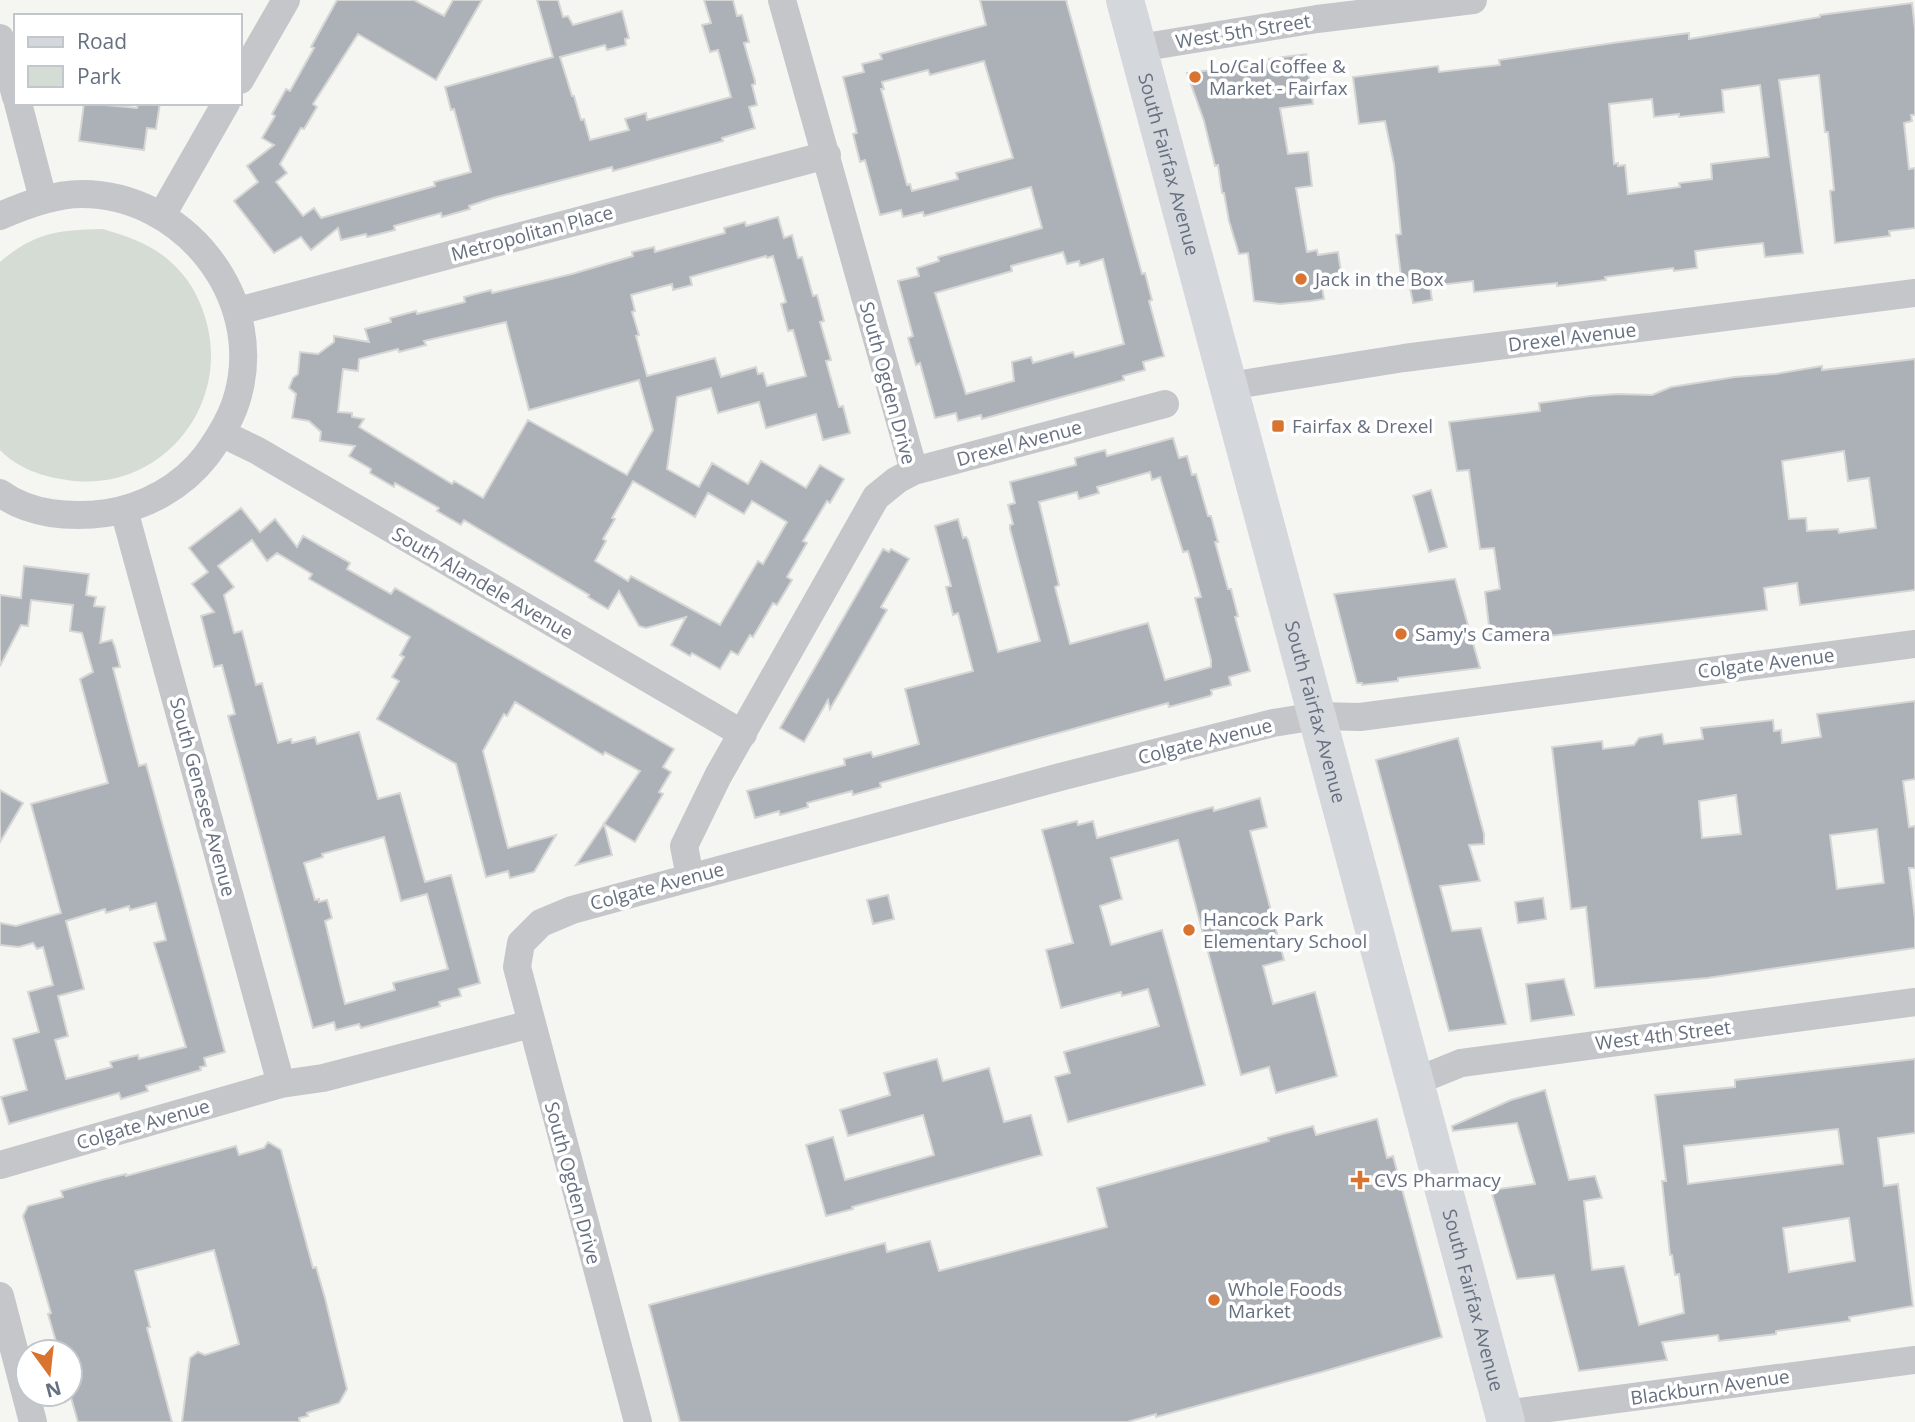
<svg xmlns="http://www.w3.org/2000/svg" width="1915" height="1422" viewBox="0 0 1915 1422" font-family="'Open Sans',sans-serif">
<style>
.green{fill:#d5dcd3}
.building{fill:#acb1b8;stroke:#d6d7d5;stroke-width:2;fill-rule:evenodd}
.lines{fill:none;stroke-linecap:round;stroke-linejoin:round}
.minor{stroke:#c4c6ca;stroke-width:28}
.secondary{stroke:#d4d7dc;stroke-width:38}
.poi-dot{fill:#d87430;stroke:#fff;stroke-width:2.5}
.labels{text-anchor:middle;stroke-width:7;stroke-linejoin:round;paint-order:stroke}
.street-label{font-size:19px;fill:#667081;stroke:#fff}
.poi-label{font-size:19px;fill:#667081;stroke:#fff;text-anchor:start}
</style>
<rect width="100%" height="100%" fill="#f5f5f2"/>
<path class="green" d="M103,229C132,238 155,245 177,268C192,283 202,304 207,324C229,411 157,494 67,480C43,477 17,468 0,450V262C35,232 59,230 103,229Z"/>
<path class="building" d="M337,0H414L444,16L453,0H482L436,80L358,34L313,104L317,107L304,129L301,128L280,164L287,173L276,182L303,216L314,208L321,218L435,186L434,182L471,172L454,109L451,110L445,87L553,57L537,0H558L563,17L568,16L573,25L622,11L629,38L625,39L626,45L607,50L605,45L560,57L572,96H574L581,120L584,119L590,140L629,130L625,119L646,113L647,120L731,97L718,50L710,52L702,25L711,23L704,0H733L737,16L742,15L749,42L744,43L755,81V84L752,85L757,105L749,107L755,128L722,138L723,141L613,171L612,167L493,198L469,206L470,209L442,217L441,213L394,226L395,230L367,237L366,234L341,240L338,228L311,250L301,237L274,253L234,201L258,182L247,166L274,145L262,138L275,116L272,114L286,89L290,91L314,48L311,47Z
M980,0H1066L1142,274L1145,273L1152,300L1149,301L1164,356L1143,362L1145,370L1123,376L1124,380L982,419L981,415L958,421L956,413L935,418L920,363L916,365L908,338L913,336L898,281L919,276L917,268L939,261L938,257L1042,228L1031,187L924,216L923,212L903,217L901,210L880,215L865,160L860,162L853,134L857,133L843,77L864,72L862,64L882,59L880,54L986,25ZM984,61L1013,158L956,173L958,179L912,191L910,184L907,185L881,89H884L882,82L928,70L930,75ZM1063,252L1067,264L1079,261L1080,266L1103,259L1124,344L1075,357L1073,352L1033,363L1031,357L1012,362L1014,381L966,394L935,293L1012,271L1011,266Z
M1912,3L1915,29V115H1911L1912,121L1904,123L1909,169L1915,168V228L1889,231L1890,236L1835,243L1830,191L1834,190L1828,132H1825L1819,75L1779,80L1803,253L1765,257L1763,243L1727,247L1695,251L1697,268L1674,271L1673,268L1605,277L1606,280L1557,286V283L1474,292L1473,281L1430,286L1432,300L1413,303L1409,283L1402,284L1396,235L1401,234L1394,164L1385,121L1359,124L1353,77L1438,66L1439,72L1500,65L1499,60L1613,43L1689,33V39L1820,17V15ZM1760,85L1769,157L1711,164L1712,179L1679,183L1680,187L1628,194L1625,165L1618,166V163L1614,164L1609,104L1652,99L1654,117L1679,114V117L1724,112L1722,90Z
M1306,54L1313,104L1280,108L1288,154L1308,152L1312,186L1296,188L1307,252L1317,250L1318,255L1338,252L1343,284L1322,287L1324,299L1311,301L1280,304L1254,301L1248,253L1239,254L1229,221L1224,193H1222L1218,165L1215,166L1204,121L1187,73L1270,63L1269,59Z
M84,103L137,108L138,103H160L156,129L147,128L144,150L79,141Z
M778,217L784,238L792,235L798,258L802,257L813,296L817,295L824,321L820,322L831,360L826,361L839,407L843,406L850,433L823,440L816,414L766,428L759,402L718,413L711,388L677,397L667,469L699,487L712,463L748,484L761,461L806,488L820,465L844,479L830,503L827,501L803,541L807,543L787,577L792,580L777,605L773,603L753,637L750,635L738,655L731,651L720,669L692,653L690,656L671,645L686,617L646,628L639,626L619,591L608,609L588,597L589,595L464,520L461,525L437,511L439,508L395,483L394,487L370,473L371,469L349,456L355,446L320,441L321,432L309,421L292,418L296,394L289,388L293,378L298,374L300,352L318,354L334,342V336L369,342L365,329L391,322L390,318L416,311L417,314L465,302L464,297L491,290L492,293L572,274L633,256L632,252L654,247L655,252L725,233L724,228L745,222L746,226ZM766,256L767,258L773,256L786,302L781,304L788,331L793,330L806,376L767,386L763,373L758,374L756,367L721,377L715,358L647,376L636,336L639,335L632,312L635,311L631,295L672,284L673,290L692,285L690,277ZM506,322L529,410L639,380L653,430L627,475L528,420L483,498L454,481L452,484L359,427L364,419L352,417V413L338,412L343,369L358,371L359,359L398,349L399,352L426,345L424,341ZM633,481L695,517L708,493L744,514L752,501L787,522L763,564L758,561L720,625L631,576L628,581L595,561L606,541L603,539L615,519L612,518Z
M1915,359V590L1800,605L1797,583L1764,588L1767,610L1491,643L1485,592L1500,589L1494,548L1480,549L1469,470L1457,471L1449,422L1540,411L1539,403L1590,396L1618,394L1652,395L1671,387L1735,377L1775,374L1822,366V370ZM1844,451L1848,481L1869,478L1876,528L1839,533L1838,529L1807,531L1806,518L1789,519L1782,461Z
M1173,438L1179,458L1187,456L1192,475L1196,474L1208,516H1211L1218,542H1215L1228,589H1231L1238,616L1235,617L1250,671L1229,677L1231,685L1211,690L1212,694L1210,696L1169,707L1168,703L1036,739L880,783L881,787L853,795L852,791L807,803L808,807L780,815L779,811L755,818L747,791L845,765L844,759L871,752L873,757L919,744L905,689L973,671L958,613L953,615L946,587L951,586L935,526L958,519L963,538L966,537L968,540L998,652L1040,641L1010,529V525L1013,524L1008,505L1015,503L1010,482L1076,465L1075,458L1105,450L1107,456ZM1150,472L1152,480L1160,477L1183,552L1188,551L1201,597L1195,598L1211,660V667L1165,680L1148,623L1070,644L1055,587L1059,585L1039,502L1077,492L1079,499L1099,493L1097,487Z
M1431,490L1447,547L1429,552L1413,496Z
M241,508L260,532L275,519L297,547L303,536L350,563L347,569L391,594L395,588L674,749L663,767L671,772L659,792L663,794L635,842L604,824L612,855L576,865L640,771L605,752L603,755L515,702L507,716L504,714L483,751L508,848L556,835L534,872L510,878L508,871L486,877L456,764L377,719L399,681L392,677L404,657L400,655L410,637L309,579L312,574L277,553L267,561L252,540L218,566L234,587L224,595L234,633L242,631L256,685L262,683L278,743L291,739L292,743L315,737L317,744L359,732L378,799L400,793L425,882L451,875L480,983L459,989L461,996L439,1002L440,1006L361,1028L359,1024L336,1030L334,1022L313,1028L228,716L235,714L222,665L214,667L201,616L214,612L192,584L208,572L189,548ZM384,837L401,901L427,894L448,969L393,983L395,990L345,1004L325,921L332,918L327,900L319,902V899L315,900L304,863L323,857L322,854Z
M883,549L889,552L891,549L909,559L881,607L887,610L830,709L828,700L804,742L780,728Z
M24,566L89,574L86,595L96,597L94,606L105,607L100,643L112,640L115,647L120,667L113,668L139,766L146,764L225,1052L204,1058L206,1066L200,1067L201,1070L146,1086L148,1091L121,1099L119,1093L9,1124L1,1097L27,1090L13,1039L39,1032L28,992L53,985L43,947L37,949L33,943L19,947L0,945V923L16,926L61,913L31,804L108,783L80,679L93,672L82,633L70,631L73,605L31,600L28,626L21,625L0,666V595L21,598ZM156,903L166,940L154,943L186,1047L139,1059L138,1055L110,1062L112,1067L66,1079L55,1040L68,1036L58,996L84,989L66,921L105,909L106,913L129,906L130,910Z
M1455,579L1480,668L1398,678V681L1362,685V683H1357L1334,594Z
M1915,701V779L1903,781L1909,827L1915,826V868H1909L1915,919V948L1707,978L1595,988L1586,907L1571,909L1552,747L1602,741L1603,749L1634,745L1639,738L1662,734L1664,744L1703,739L1701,728L1773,720L1774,731L1781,730L1782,743L1821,737L1817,714ZM1736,795L1741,834L1702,838L1699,801ZM1877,829L1884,883L1837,889L1830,835Z
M1458,738L1484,834V844L1469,845L1480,881L1440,886L1452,931L1481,928L1506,1024L1449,1031L1376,760Z
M0,790L23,803L0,842Z
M1260,798L1267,827L1250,831L1284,960L1263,966L1273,1004L1315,992L1337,1076L1276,1093L1269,1067L1241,1075L1178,840L1111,858L1122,899L1100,906L1111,945L1162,930L1205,1085L1068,1122L1055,1077L1070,1073L1064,1052L1159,1026L1148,989L1122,996L1121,992L1061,1008L1046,950L1073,943L1042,830L1077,821L1078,825L1093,821L1097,838L1213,807L1214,811Z
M888,895L894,919L873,924L867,900Z
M1543,898L1546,919L1518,923L1515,902Z
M1564,979L1574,1015L1531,1021L1526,984Z
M937,1059L943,1081L989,1068L1004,1122L1031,1115L1042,1155L852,1207L853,1209L826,1216L806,1145L833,1137L845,1180L934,1155L923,1115L848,1136L840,1110L890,1095L884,1073Z
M1915,1059V1133L1878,1138L1884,1186L1898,1184L1913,1306L1849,1317L1850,1321L1776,1331V1334L1719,1341L1718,1335L1662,1342L1667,1360L1579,1371L1554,1275L1517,1279L1491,1190L1535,1184L1517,1123L1453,1131L1452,1126L1511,1100L1545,1090L1569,1180L1595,1176L1602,1198L1584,1201L1592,1270L1624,1266L1639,1325L1684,1313L1679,1274L1675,1275L1672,1255H1670L1662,1181H1666L1655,1095L1735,1087V1080ZM1838,1129L1843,1164L1688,1184L1684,1146ZM1849,1218L1855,1261L1789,1272L1783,1228Z
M1377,1119L1387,1158L1393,1156L1442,1337L1325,1371L1156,1417V1414L1127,1422H680L649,1305L885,1243L887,1252L930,1241L939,1271L1107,1227L1097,1188L1269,1141L1268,1138L1313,1126L1316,1135Z
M268,1142L281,1150L313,1268L316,1267L325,1298L347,1389L339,1403L307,1413L308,1416L299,1418L300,1422H182L190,1358L198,1352L205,1355L239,1344L214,1250L135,1271L150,1327L147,1328L172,1422H78L70,1394V1352H59L48,1314L51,1313L23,1216L28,1206L63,1197L61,1191L105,1179L126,1174V1176L236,1146L239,1155L264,1148Z"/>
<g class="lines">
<path class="minor" d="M782,0L914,471
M0,38L16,97
M1139,48L1317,19L1473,0
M240,80L286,0
M18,103L43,199
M162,215L226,103
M0,216C25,205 54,194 82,194C183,194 265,296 238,395C232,418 220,437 206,456C182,487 145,507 107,513C71,518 30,515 0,493
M238,311L827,155
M1229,386L1404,358L1915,293
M223,434L258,451L743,734
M124,510L281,1084
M690,877L684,846L718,776L876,497L897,480L914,471L1165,404
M1414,1082L1461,1063L1915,1002
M0,1165L281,1084L323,1078L531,1024
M0,1296L33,1422
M1504,1414L1915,1360
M638,1422L517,967L521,943L541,923L572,910L1060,777L1273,723L1317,716L1360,717L1915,644"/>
<path class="secondary" id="s1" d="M1125,0L1506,1422"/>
</g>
<g class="poi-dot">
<circle cx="1195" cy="77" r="7"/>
<circle cx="1301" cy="279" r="7"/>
<rect x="1271" y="419" width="14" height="14" rx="3.5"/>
<circle cx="1401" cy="634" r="7"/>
<circle cx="1189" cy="930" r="7"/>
<path d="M1356.5 1169.5h7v7h7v7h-7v7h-7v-7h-7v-7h7z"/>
<circle cx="1214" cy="1300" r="7"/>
</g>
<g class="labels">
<g class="street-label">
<text transform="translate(1243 31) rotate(-9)" y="7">West 5th Street</text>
<text dy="7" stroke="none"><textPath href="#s1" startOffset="170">South Fairfax Avenue</textPath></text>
<text transform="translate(532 233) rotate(-15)" y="7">Metropolitan Place</text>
<text transform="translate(1572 337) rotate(-7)" y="7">Drexel Avenue</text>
<text transform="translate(888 383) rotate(75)" y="7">South Ogden Drive</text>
<text transform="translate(1019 443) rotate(-15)" y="7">Drexel Avenue</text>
<text transform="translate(483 583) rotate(30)" y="7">South Alandele Avenue</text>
<text transform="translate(1766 663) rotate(-7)" y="7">Colgate Avenue</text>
<text dy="7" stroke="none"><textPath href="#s1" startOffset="737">South Fairfax Avenue</textPath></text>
<text transform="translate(1205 741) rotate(-14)" y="7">Colgate Avenue</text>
<text transform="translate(203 797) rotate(75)" y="7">South Genesee Avenue</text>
<text transform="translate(657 886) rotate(-15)" y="7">Colgate Avenue</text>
<text transform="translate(1663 1035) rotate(-7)" y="7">West 4th Street</text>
<text transform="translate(143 1124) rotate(-16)" y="7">Colgate Avenue</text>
<text transform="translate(573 1183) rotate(75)" y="7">South Ogden Drive</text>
<text dy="7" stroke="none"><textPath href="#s1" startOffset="1346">South Fairfax Avenue</textPath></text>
<text transform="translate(1710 1387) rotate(-8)" y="7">Blackburn Avenue</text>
</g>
<g class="poi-label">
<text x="1209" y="73">Lo/Cal Coffee &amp;<tspan x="1209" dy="22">Market - Fairfax</tspan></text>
<text x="1315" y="286">Jack in the Box</text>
<text x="1292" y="433">Fairfax &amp; Drexel</text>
<text x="1415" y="641">Samy's Camera</text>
<text x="1203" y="926">Hancock Park<tspan x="1203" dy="22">Elementary School</tspan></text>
<text x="1374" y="1187">CVS Pharmacy</text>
<text x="1228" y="1296">Whole Foods<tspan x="1228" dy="22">Market</tspan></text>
</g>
</g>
<rect x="14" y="14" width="228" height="91" fill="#ffffff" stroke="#c2c6cd" stroke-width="2"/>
<rect x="28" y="37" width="35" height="10" fill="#d4d7dc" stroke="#c2c6cd" stroke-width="2"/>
<text x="77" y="49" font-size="21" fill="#667081">Road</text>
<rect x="28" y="66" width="35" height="21" fill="#d5dcd3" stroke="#c2c6cd" stroke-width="2"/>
<text x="77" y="84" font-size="21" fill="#667081">Park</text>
<g transform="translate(49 1373) rotate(165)"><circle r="33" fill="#ffffff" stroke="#c2c6cd" stroke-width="2"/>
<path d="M0-5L12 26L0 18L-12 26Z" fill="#d87430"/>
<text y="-10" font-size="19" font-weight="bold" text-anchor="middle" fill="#667081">N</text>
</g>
</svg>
